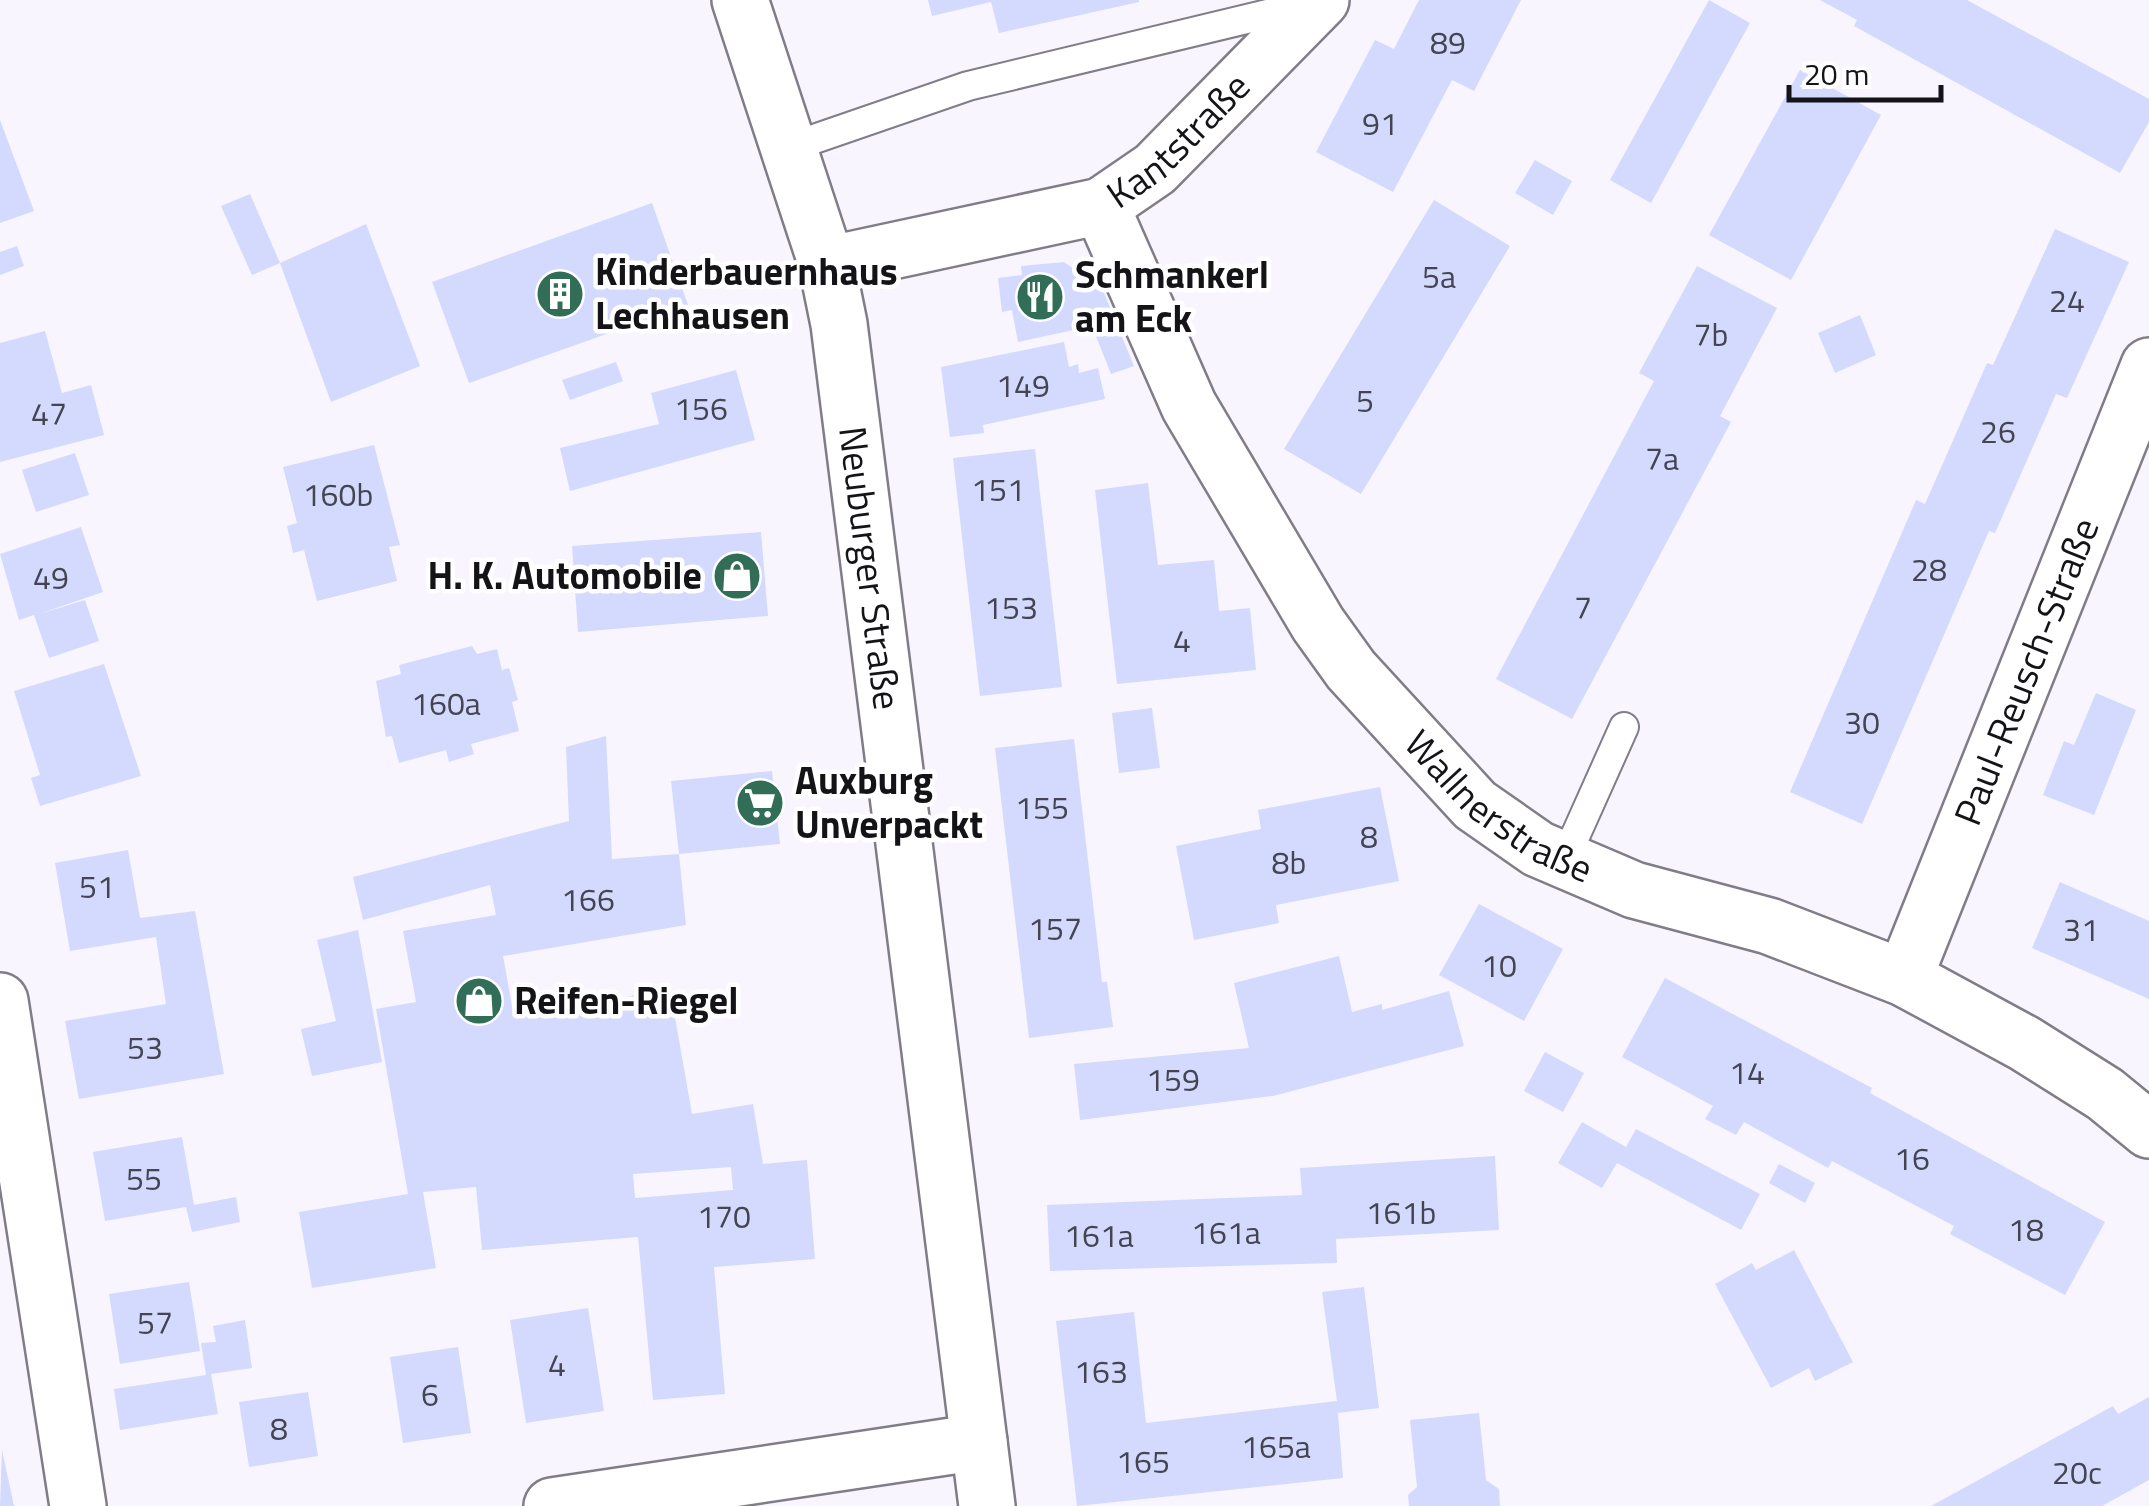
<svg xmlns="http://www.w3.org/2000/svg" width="2149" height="1506" viewBox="0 0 2149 1506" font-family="'Titillium Web',sans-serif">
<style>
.building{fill:#d3dafe;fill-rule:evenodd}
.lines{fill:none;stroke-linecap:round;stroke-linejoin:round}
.lane-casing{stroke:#817d88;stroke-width:32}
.street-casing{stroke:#817d88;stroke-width:60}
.secondary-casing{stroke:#817d88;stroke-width:60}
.lane{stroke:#fff;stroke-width:28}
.street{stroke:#fff;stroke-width:55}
.secondary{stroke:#fff;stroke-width:55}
.labels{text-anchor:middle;stroke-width:9;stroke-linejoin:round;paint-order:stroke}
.number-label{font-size:32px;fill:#444551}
.street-label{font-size:38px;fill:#141317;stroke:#fff}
.poi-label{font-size:38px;font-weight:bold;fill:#141317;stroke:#fff;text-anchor:start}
</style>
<rect width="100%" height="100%" fill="#f8f5fe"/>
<path class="building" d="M928,0H1139V2L999,33L991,2L932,16Z
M1419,0H1521L1474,91L1452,80L1393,192L1316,152L1375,40L1394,49Z
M1709,0L1750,23L1651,203L1610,180Z
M1820,0H1967L2149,99V122L2120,173L1854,26L1857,20Z
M1800,70L1881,115L1791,280L1709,235Z
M0,120L34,211L0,223Z
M1535,160L1572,181L1553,215L1515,193Z
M250,194L280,263L252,275L221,206Z
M1434,200L1510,246L1361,494L1284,449Z
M652,203L688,305L469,383L432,282Z
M366,224L420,366L331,402L280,263Z
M2055,229L2129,262L2067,398L2056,394L1995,533L1989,531L1862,824L1790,792L1916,500L1925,504L1987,363L1993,365Z
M17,246L24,266L0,275V252Z
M1064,262L1102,288L1134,366L1111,374L1092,326L1018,342L1012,310L1002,312L998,278L1022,275L1021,266Z
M1697,266L1777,308L1720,416L1731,422L1572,719L1496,679L1654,381L1639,373Z
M1860,315L1876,355L1835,373L1818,333Z
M45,331L62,393L91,385L104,435L0,462V343Z
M1064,342L1069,367L1078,364L1079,373L1098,368L1105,399L983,425L984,433L950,437L941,367Z
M616,362L623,381L570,400L562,380Z
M736,370L755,440L570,491L560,448L659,424L651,393Z
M374,445L400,545L389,547L397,581L317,601L304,550L293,553L287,526L297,523L283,467Z
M1035,449L1062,687L980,696L953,458Z
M75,453L89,495L36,512L22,470Z
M1148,483L1158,565L1214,560L1219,611L1250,608L1256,670L1117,684L1095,490Z
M81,527L103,592L39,614L85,600L99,641L49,658L34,615L19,620L0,554Z
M761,532L768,616L578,632L572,546Z
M472,646L477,654L497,649L502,670L509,668L518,700L512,702L519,731L471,744L474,754L449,762L446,750L399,763L392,736L386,737L376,681L401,674L399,665Z
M104,664L141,776L40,806L31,778L40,775L14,691Z
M2096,693L2136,710L2094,815L2043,795L2064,741L2074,745Z
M1152,708L1160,768L1119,773L1112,713Z
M606,736L612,859L679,854L686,925L503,956L514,1017L670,989L692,1114L753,1104L763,1164L807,1160L815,1259L714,1267L725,1394L653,1400L638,1237L482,1250L476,1187L423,1192L436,1268L312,1288L299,1212L408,1194L376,1009L416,1002L403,931L496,915L490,885L363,920L353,877L569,821L566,747ZM731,1167L733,1190L635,1198L633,1174Z
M1074,739L1102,982H1107L1113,1027L1029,1038L995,748Z
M772,771L780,844L679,854L671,781Z
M1380,787L1399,881L1276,905L1279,923L1194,940L1176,846L1261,829L1258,810Z
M128,850L140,918L195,911L224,1074L79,1099L65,1021L166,1004L156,937L70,951L55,863Z
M2060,882L2149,921V999L2032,948Z
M1479,904L1563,949L1524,1021L1439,975Z
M358,930L382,1062L312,1076L301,1029L336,1021L317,940Z
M1339,956L1352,1012L1382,1004V1010L1449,991L1464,1046L1273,1096L1080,1120L1074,1064L1249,1048L1234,983Z
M1665,978L1872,1088L1870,1093L2105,1222L2065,1295L1950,1234L1954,1226L1832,1161L1828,1168L1744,1122L1736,1135L1705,1119L1713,1106L1622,1057Z
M1545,1052L1584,1073L1563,1112L1524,1091Z
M1582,1122L1626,1147L1636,1129L1760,1194L1741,1230L1617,1163L1602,1188L1558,1163Z
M182,1137L194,1205L236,1197L240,1222L192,1232L186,1207L105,1221L93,1152Z
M1495,1156L1499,1230L1336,1239L1337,1263L1050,1271L1047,1205L1302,1195L1300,1168Z
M1779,1164L1815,1183L1805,1203L1769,1183Z
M1794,1250L1853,1362L1815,1381L1809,1368L1771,1388L1715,1284L1752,1263L1756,1270Z
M189,1282L200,1351L120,1364L109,1294Z
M1364,1287L1379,1408L1338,1413L1343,1478L1077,1506L1056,1321L1134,1312L1146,1423L1337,1401L1322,1292Z
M588,1308L604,1411L526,1423L510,1320Z
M245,1320L252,1368L211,1374L218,1414L120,1430L114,1389L206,1375L201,1343L216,1342L213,1326Z
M458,1347L471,1433L403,1443L390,1357Z
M308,1392L318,1456L249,1467L239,1402Z
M2149,1397V1480L2102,1506H1931L2113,1406L2118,1414Z
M1479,1413L1486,1480L1499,1489L1500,1506H1409L1408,1495L1417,1487L1410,1420Z
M2,1450L14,1506H0Z"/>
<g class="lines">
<g class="lane-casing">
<path id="lane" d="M791,147L968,86L1305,5
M1564,861L1624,727"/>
</g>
<g class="street-casing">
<g id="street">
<path id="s1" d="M1101,206L1189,406L1318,624L1351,670L1475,805L1538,849L1634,890L1769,926L1904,978L2024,1043L2105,1094L2149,1130"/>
<path id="s2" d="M827,265L1101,206L1155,169L1321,0"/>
<path id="s3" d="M1904,978L2149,366"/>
<path d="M0,1001L78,1506"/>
<path d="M552,1506L979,1442"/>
</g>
</g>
<g class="secondary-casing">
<g id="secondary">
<path id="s4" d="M740,0L827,265L839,324L987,1506"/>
</g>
</g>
<use href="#lane" class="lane"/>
<use href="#street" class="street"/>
<use href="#secondary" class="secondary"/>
</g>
<defs>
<g id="building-disc" transform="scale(2.5)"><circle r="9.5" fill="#326d57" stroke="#fff"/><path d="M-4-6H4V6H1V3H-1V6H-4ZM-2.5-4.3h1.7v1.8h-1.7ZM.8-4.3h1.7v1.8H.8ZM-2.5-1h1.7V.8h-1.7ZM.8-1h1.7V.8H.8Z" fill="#fff"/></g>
<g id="restaurant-disc" transform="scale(2.5)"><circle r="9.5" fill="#326d57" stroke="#fff"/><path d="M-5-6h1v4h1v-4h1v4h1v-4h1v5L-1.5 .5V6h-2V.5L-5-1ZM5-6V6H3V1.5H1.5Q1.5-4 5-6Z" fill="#fff"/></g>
<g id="shop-disc" transform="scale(2.5)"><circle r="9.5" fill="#326d57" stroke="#fff"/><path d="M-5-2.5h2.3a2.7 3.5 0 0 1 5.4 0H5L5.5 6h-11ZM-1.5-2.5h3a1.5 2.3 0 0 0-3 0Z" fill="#fff"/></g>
<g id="supermarket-disc" transform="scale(2.5)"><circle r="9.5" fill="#326d57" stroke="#fff"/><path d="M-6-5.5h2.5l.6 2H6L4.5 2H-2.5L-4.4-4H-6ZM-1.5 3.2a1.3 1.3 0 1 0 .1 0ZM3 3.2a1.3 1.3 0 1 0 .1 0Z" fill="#fff"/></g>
</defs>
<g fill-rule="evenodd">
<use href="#building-disc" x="560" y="294"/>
<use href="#restaurant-disc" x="1040" y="297"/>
<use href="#shop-disc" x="737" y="576"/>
<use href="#supermarket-disc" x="760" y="803"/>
<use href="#shop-disc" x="479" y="1001"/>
</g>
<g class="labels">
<g class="number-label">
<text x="1448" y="54">89</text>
<text x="1380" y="135">91</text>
<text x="1439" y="288">5a</text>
<text x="2067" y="312">24</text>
<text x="1711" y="346">7b</text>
<text x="1023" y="397">149</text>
<text x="1365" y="412">5</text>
<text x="701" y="420">156</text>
<text x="49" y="425">47</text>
<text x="1998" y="443">26</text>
<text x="1662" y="470">7a</text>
<text x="998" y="501">151</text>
<text x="338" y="506">160b</text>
<text x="1929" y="581">28</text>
<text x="51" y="589">49</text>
<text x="1011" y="619">153</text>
<text x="1583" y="619">7</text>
<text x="1182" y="652">4</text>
<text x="446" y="715">160a</text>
<text x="1862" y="734">30</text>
<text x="1042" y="819">155</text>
<text x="1369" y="848">8</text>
<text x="1289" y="874">8b</text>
<text x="97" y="898">51</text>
<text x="588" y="911">166</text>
<text x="1055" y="940">157</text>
<text x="2081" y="941">31</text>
<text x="1499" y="977">10</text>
<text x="145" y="1059">53</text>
<text x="1747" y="1084">14</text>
<text x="1173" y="1091">159</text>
<text x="1912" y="1170">16</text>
<text x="144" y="1190">55</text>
<text x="1401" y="1224">161b</text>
<text x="724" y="1228">170</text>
<text x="2026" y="1241">18</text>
<text x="1226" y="1244">161a</text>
<text x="1099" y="1247">161a</text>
<text x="155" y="1334">57</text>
<text x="557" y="1376">4</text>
<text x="1101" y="1383">163</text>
<text x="430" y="1406">6</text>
<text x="279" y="1440">8</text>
<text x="1276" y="1458">165a</text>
<text x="1143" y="1473">165</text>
<text x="2077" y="1484">20c</text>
</g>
<g class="street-label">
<text dy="13" stroke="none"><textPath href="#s2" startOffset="382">Kantstraße</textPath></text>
<text dy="13" stroke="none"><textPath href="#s4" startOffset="585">Neuburger Straße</textPath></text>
<text dy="13" stroke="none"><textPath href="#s3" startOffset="330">Paul-Reusch-Straße</textPath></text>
<text dy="13" stroke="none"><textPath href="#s1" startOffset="732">Wallnerstraße</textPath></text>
</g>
<g class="poi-label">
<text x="595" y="285">Kinderbauernhaus<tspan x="595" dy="44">Lechhausen</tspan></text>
<text x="1075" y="288">Schmankerl<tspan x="1075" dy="44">am Eck</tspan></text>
<text x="702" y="589" text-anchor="end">H. K. Automobile</text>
<text x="795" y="794">Auxburg<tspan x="795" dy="44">Unverpackt</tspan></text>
<text x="514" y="1014">Reifen-Riegel</text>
</g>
</g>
<path d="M1789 85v15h152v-15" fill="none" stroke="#141317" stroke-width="5"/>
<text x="1804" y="85" font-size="30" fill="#141317" stroke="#ffffff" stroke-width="8" paint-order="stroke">20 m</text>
</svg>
